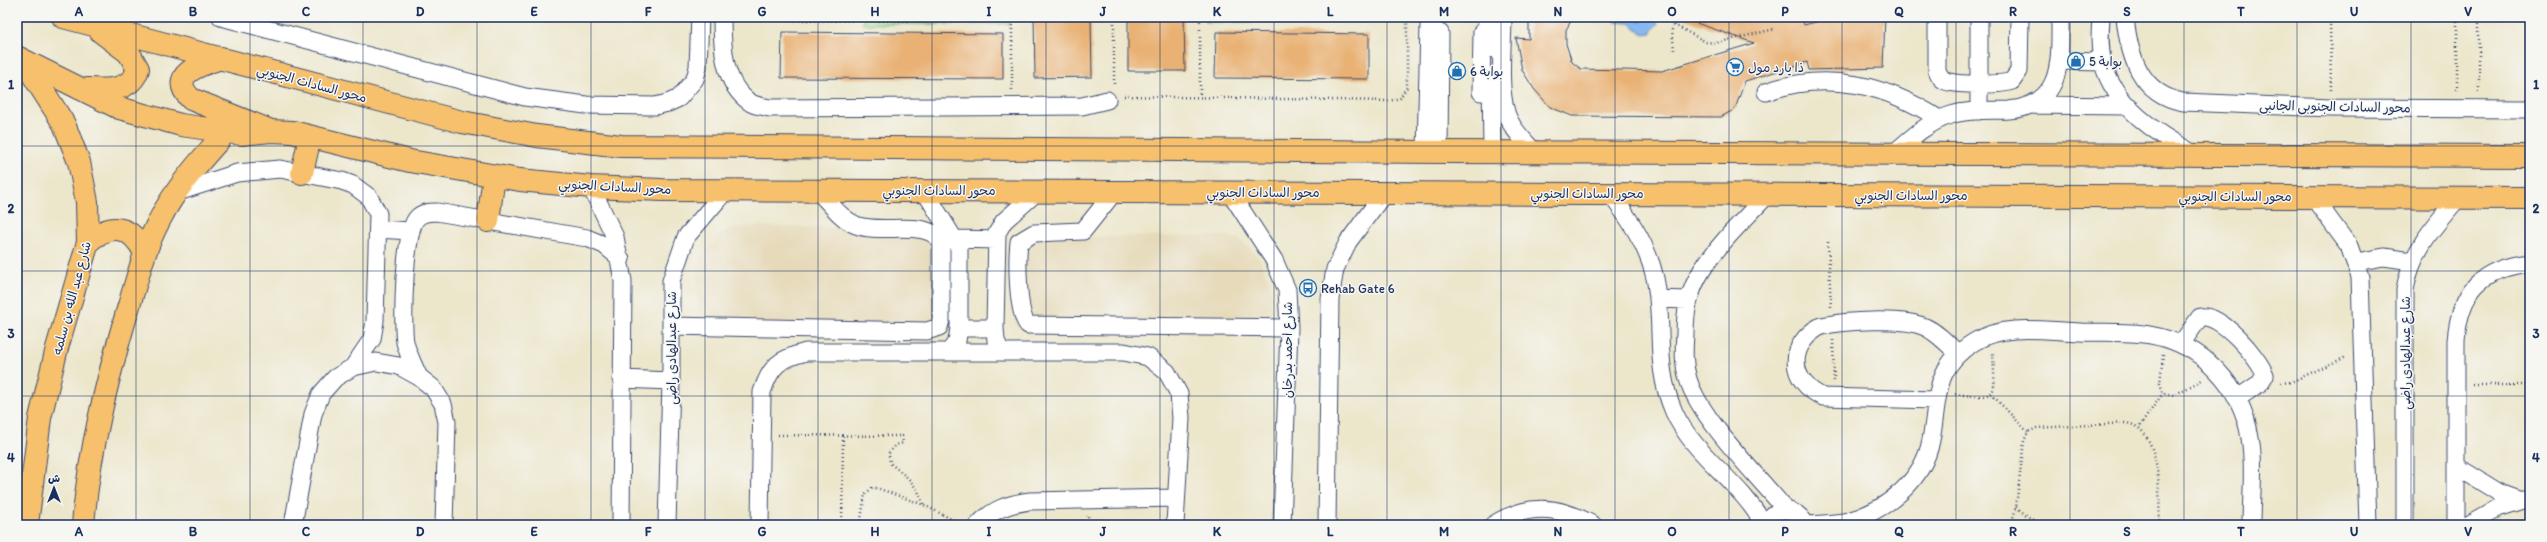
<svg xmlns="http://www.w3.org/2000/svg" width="2547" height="542" viewBox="0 0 2547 542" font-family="Itim,'Playpen Sans Arabic',sans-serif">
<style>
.built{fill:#e6daba}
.green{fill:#a1d98a;stroke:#5e8474}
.water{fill:#86b9f3;stroke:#5074a8}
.building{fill:#e9b173}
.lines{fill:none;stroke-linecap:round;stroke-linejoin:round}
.minor-casing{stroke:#3a4a6e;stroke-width:19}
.major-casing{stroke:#3a4a6e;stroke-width:24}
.path{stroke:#3a4a6e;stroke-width:2.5;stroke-dasharray:1 3;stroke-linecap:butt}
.minor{stroke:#fff;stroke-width:17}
.major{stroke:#f7c06c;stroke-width:22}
.grid{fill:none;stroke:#1b2f5e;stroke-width:1;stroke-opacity:0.55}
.labels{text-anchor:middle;stroke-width:3;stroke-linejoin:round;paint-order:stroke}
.poi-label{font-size:13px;fill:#1b2f5e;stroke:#f6f6f2;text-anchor:start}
.street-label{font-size:13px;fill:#1b2f5e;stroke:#f6f6f2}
.neatline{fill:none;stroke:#1b2f5e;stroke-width:1.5}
.grid-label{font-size:13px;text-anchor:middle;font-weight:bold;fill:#1b2f5e}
</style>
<rect width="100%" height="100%" fill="#f6f6f2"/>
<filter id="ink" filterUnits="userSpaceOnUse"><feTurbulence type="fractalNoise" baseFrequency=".025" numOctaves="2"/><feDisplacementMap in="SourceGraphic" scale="8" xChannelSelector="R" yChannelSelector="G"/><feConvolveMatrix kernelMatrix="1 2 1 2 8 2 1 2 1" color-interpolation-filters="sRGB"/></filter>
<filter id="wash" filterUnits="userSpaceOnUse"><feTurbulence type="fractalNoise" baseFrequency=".012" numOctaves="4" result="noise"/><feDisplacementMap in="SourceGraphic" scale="16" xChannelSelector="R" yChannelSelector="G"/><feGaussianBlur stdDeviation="0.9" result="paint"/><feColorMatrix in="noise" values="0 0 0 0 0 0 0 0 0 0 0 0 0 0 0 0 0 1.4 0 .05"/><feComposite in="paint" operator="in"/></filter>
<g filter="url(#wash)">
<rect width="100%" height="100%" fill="#ece6cb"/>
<path class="built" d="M745,226L859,228L860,235L946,240L955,320L947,330L698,332L697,271L701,258L722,233L733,227Z
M1227,236L1238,239L1249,247L1260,260L1269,282L1272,295L1271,334L1022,330L1015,323L1014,237Z"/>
<path class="green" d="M863,17H1010V24H863Z
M1205,17H1272V22H1205Z"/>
<path class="water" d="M1617,17L1643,21L1651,17L1658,23L1651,33L1642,34L1630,23L1615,22Z"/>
<g id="blocks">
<path class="building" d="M1034,17H1091L1092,77L1035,78Z
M1128,17H1184L1185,71H1128Z
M1529,17H1573L1566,30V44L1572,62L1581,69L1662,71L1754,43L1685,19L1686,17H1802L1804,25L1835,17H1885L1883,68L1809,70L1807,62L1745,81L1735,109L1721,117L1572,116L1550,107L1534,89L1522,70L1516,38L1529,39Z
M782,32L1003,34V79L781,78Z
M1216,32L1369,34V79L1215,78Z"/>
</g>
</g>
<g filter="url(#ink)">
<use href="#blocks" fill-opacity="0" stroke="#3a4a6e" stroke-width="1"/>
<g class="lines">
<g class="minor-casing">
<path id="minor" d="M221,17L525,97L586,105L655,106L668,103L679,98L695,79L698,67L700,17
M722,17C722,46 723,85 751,103C756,106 763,106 769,108L1082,106L1107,100
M1484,17L1491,24V49
M1503,17C1503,45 1498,85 1506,112C1510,127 1524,140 1534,152
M1937,17V70C1939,76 1943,81 1949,82C1961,85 2002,85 2012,81L2019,71L2020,17
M2101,17C2100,32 2099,48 2103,63C2114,106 2157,134 2194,154
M2125,17C2129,56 2140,94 2183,102L2331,108L2530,109
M2060,61L2102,62
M1491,76L1492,152
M1481,92L1482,32
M1766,92C1826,70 1887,85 1939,119
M2030,105L2129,106
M1979,111V17
M1426,152L1429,25L1433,19L1438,17
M1439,152L1440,33
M1893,154C1911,138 1928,122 1951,115C1970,109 1990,111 2009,110C2064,105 2060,60 2060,17
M591,187L615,237L623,281L621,525
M924,190L959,247V328L957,341L949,352
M1115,191L1083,231L1034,233L1019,242C1017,259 1017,314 1028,325L1289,328
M1230,192L1274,260L1287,290L1289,328L1282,525
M175,193L237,173L280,169L342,181L353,185L369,197L378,214L375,321L372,339L353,367
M1609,193C1629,217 1648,247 1655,278C1665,326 1653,364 1674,412C1694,456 1741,482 1764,525
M1768,194C1745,219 1720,242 1702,270C1689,291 1685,310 1685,334C1684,349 1683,363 1688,379C1700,419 1758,476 1786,510
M2313,197L2349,246L2360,277L2368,525
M378,229L410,231
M957,239L996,240
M2356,262L2384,257L2412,261
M1658,299L1687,300
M671,326L927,331L939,327L941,320V242C929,218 880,235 856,225C841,219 829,202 817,190
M959,328H995
M2181,344L2200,317C2221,313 2258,357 2265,375L2260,383L2238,398
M1001,351L996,341L995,328L997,233L1004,221L1038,191
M419,377C414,366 408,355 405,342C402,324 404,229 417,218C422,212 430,212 437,212L587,238L604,245L621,259
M621,379L671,381
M1935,400L1823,397C1788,381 1787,344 1821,326C1845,321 1902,317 1925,327C1938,333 1948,344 1958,354
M2456,466L2498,492L2520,500
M293,525L313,414L321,394L335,378L353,367L376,362L399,366L419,377L433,388L443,404L447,422L444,525
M667,525L671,381V281L686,237L727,189
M760,525L762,392C771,365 779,359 806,352H1124L1148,357L1167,372L1179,394L1181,418L1175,525
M978,525C993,509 1008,504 1030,501L1176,498
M1327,525L1330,299L1335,269L1348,242L1385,192
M1493,525C1527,503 1558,505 1593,525
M1765,525C1775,505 1796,506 1806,525
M1806,525C1820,524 1835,524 1848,521C1886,511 1924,480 1931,440C1939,399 1932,368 1974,342C2004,323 2046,331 2080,332C2103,333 2127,331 2150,335C2203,344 2242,386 2250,438C2255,464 2251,498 2251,525
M2405,525V290C2411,251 2434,226 2459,197
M2456,525V340C2460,291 2481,268 2530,263
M2468,525L2498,508L2524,500"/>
</g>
<g class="major-casing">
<path id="major" d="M63,17L462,122L537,136L621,146L1439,152L2530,156
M17,57L119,108L181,125L242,134L271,131L292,132L410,161L520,180L591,187L662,190L2530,198
M221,58C202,64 166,74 191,99L271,131
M24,61L64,124L79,162L87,202L88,242L57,348L40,418L27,525
M87,89C106,90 131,92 138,69L129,53L101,32
M302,173L310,137
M488,221L494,176
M88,242C111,222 131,225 145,253
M83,525C89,451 107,380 128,309C137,280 144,249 159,221C176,187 201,160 226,132"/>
</g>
<path class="path" d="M772,17L776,20L1012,21
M1012,17V90
M1200,17V96
M1660,17L1706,42L1716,43L1775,29
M2330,17L2331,90
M2457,17V92
M1674,50L1672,30L1675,17
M1114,84V17
M2479,92V17
M1124,96L1389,101L1400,98L1407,87V17
M1828,242L1831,307
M1833,340L1834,381
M2163,355L2160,383L2163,393L2174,395L2202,380
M2281,383L2291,382L2346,357
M2473,385H2530
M1955,394C2003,400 1994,395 1993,351
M1991,394L2028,432
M2140,426L2163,393
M778,435L902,436L903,443L896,445L889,453L890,463L909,479L918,491L924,505
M2016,507L2039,525
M842,525L843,435
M860,525L865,494L872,488H877L924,505L961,524
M1087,525L1088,516
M2011,525L2016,507L2024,441L2028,432L2037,428L2124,423C2162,424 2160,498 2159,525"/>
<use href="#minor" class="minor"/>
<use href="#major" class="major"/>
</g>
</g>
<path class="grid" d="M136,17V525M250,17V525M363,17V525M477,17V525M591,17V525M705,17V525M818,17V525M932,17V525M1046,17V525M1160,17V525M1274,17V525M1387,17V525M1501,17V525M1615,17V525M1729,17V525M1842,17V525M1956,17V525M2070,17V525M2184,17V525M2297,17V525M2411,17V525M17,146H2530M17,271H2530M17,396H2530"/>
<defs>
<g id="shop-ring" transform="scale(0.9)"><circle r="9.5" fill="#f6f6f2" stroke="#1f6fb2" stroke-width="1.5"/><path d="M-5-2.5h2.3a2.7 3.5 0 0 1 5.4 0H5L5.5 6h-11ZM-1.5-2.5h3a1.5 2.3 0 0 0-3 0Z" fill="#1f6fb2"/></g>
<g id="supermarket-ring" transform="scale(0.9)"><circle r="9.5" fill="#f6f6f2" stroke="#1f6fb2" stroke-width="1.5"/><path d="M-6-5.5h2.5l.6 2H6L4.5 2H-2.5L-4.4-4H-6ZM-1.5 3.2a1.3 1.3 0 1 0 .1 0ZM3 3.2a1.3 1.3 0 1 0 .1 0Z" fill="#1f6fb2"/></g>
<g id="bus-ring" transform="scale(0.9)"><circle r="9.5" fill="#f6f6f2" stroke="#1f6fb2" stroke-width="1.5"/><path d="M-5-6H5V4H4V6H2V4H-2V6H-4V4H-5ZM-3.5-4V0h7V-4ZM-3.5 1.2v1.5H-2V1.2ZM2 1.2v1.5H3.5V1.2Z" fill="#1f6fb2"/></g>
</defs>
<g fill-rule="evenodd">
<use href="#shop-ring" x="2076" y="61"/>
<use href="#supermarket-ring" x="1735" y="67"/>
<use href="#shop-ring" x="1457" y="71"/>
<use href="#bus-ring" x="1308" y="288"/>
</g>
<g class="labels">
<g class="poi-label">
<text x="2089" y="66">بوابة 5</text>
<text x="1748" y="72">ذا يارد مول</text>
<text x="1470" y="76">بوابة 6</text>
<text x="1321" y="293">Rehab Gate 6</text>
</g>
<g class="street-label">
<text transform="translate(312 83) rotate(15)" y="5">محور السادات الجنوبي</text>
<text transform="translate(2335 106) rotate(1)" y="5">محور السادات الجنوبى الجانبى</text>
<text transform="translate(615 186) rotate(3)" y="5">محور السادات الجنوبي</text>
<text x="939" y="195">محور السادات الجنوبي</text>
<text x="1263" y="197">محور السادات الجنوبي</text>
<text x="1587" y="198">محور السادات الجنوبي</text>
<text x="1911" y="200">محور السادات الجنوبي</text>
<text x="2235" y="201">محور السادات الجنوبي</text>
<text transform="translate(71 298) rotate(-75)" y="5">شارع عبد الله بن سلمه</text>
<text transform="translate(671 348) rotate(-90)" y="5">شارع عبدالهادى راضى</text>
<text transform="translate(1287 350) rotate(-90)" y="5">شارع احمد بدرخان</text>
<text transform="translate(2405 353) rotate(-90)" y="5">شارع عبدالهادى راضى</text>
</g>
</g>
<rect width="2547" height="542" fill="none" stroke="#f6f6f2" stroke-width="44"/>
<g transform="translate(54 488)" stroke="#f6f6f2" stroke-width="3" paint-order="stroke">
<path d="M0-3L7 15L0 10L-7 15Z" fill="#1b2f5e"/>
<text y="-6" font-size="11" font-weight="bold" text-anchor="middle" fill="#1b2f5e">ش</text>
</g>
<rect x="22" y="22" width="2503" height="498" class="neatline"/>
<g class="grid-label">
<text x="79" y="16">A</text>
<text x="193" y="16">B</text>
<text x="306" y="16">C</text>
<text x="420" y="16">D</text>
<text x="534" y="16">E</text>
<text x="648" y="16">F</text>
<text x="762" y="16">G</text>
<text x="875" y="16">H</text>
<text x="989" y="16">I</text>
<text x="1103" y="16">J</text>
<text x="1217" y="16">K</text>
<text x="1330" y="16">L</text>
<text x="1444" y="16">M</text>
<text x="1558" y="16">N</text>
<text x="1672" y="16">O</text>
<text x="1785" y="16">P</text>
<text x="1899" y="16">Q</text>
<text x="2013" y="16">R</text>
<text x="2127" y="16">S</text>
<text x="2241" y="16">T</text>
<text x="2354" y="16">U</text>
<text x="2468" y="16">V</text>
<text x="11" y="89">1</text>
<text x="2536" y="89">1</text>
<text x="11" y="213">2</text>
<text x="2536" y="213">2</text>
<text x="11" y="338">3</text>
<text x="2536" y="338">3</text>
<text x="11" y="462">4</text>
<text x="2536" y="462">4</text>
<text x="79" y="536">A</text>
<text x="193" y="536">B</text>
<text x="306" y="536">C</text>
<text x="420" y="536">D</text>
<text x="534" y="536">E</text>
<text x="648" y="536">F</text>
<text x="762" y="536">G</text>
<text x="875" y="536">H</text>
<text x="989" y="536">I</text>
<text x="1103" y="536">J</text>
<text x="1217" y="536">K</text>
<text x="1330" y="536">L</text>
<text x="1444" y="536">M</text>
<text x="1558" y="536">N</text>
<text x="1672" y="536">O</text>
<text x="1785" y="536">P</text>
<text x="1899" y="536">Q</text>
<text x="2013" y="536">R</text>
<text x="2127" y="536">S</text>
<text x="2241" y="536">T</text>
<text x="2354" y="536">U</text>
<text x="2468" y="536">V</text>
</g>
</svg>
